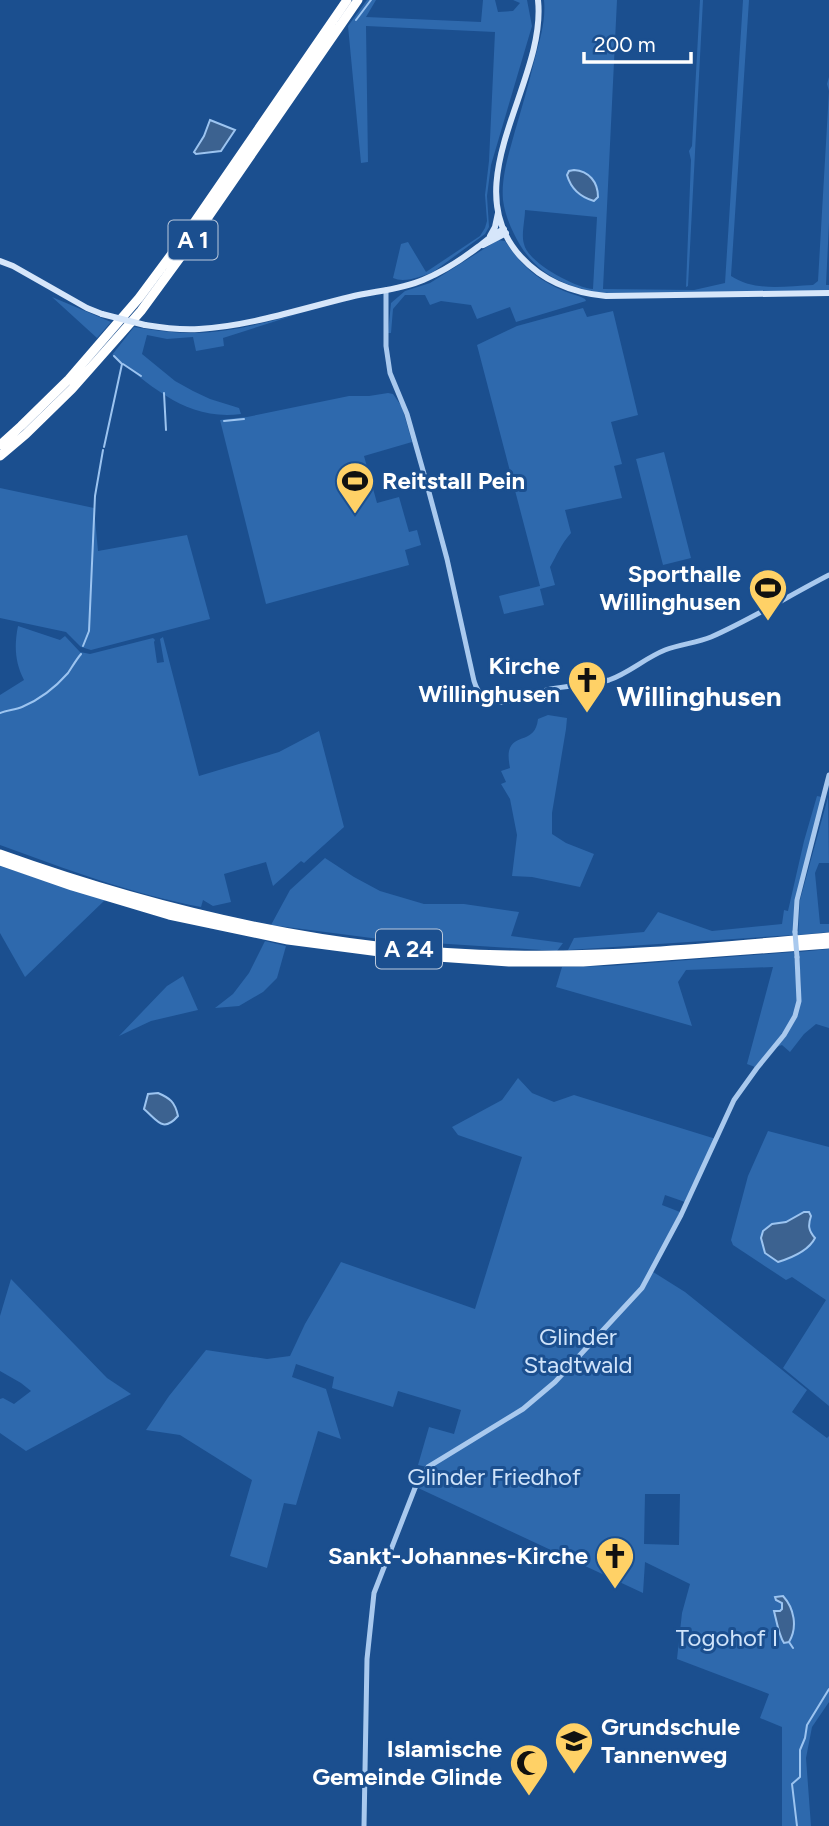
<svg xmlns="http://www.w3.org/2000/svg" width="829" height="1826" viewBox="0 0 829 1826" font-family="Figtree,sans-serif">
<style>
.green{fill:#2e69ad;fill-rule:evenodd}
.water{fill:#3c6290;stroke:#9cc4f0;stroke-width:2}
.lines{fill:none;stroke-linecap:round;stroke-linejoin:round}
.stream{stroke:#9cc4f0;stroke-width:2}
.tertiary{stroke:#a9c9ee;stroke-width:5}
.secondary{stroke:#d6e6fa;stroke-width:6}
.motorway{stroke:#fff;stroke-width:9}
.tertiary-bridge{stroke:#a9c9ee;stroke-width:5}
.secondary-bridge{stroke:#d6e6fa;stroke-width:6}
.labels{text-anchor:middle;stroke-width:6;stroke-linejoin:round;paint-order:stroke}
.shield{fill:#1b4f8f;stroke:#bbcadd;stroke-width:2}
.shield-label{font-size:23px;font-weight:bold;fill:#fff}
.poi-label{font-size:24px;font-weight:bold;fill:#fff;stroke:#1b4f8f;text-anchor:end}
.park-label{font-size:24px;fill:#cfe3fa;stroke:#1b4f8f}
.quarter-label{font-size:28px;font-weight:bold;fill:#fff;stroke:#1b4f8f}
</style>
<rect width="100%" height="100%" fill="#1b4f8f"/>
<path class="green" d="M367,0H376L366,17L481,22L483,0H495L498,12L513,11L520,3L513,0H527L532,26L491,165L487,196L489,227L485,234L433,272C421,277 404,283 393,278L401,244L408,242L426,272L480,236L485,228L487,221L485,195L489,161L495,32L366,26L368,162L361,163L348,26Z
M544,0H617L603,289L694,290L725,283L743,0H749L731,276C755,292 785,286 813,285L818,281L829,91L827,84L829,77V223L826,285H829V291L605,293C570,289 539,276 520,245C512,231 505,216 503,200C501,177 509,153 515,131C522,107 529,83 535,58C540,40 546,20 544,0ZM525,210L597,217L593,289C576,288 528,263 524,244C521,235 525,220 525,210Z
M700,0H703L688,286L686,287L691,160L689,151L692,146Z
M498,240L505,241C521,265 537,280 564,291C571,294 578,295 585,299L586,301L516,322L510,307L477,319L471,305L441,301L430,305L425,295H405L393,309L391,333H388L391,303L405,291L430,283Z
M52,297L111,322L97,338Z
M583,308L587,317L613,311L638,415L611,422L622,464L614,466L622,498L565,510L571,533C561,544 557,555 550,567L555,585L540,589L544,605L504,614L499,596L540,586L477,345L517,326Z
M298,314L223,338L224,346L196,351L193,337L167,339L147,335L142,354L175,381L193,391L210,399L239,408L241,414C186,421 152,386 112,355L134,327C150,330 167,332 184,333C223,334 261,324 298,314Z
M388,393L393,394L402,407L412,442L364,456L377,503L399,497L409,532L417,530L421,545L405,550L409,565L266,604L220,420L247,417L349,396H369Z
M664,452L691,558L663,565L636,459Z
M0,488L94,508L98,551L187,535L210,619L91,650L81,647L66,632L0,618Z
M18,626L60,640L65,636L80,652L90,654L153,638L155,640L154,642L157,663L164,662L160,639L163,637L199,776L279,752L319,731L344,827L304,863L301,861L273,886L266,862L224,874L231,902L213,906L203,900L201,907C132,894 66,869 0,845V695L24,680C15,663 14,646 18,626Z
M548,715L567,718L566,729L552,813V834L566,843L594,854L580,887L532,877L512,876L517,835L510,799L501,784L506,782L501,771L510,768C509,763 508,756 509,751C514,732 535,745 538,719Z
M817,796L822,797L809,845L793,935L568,950L574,938L644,932L658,912L712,931L782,924L784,910L788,911L804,841Z
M828,797L829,863H819L815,873L820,924H829V932L798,935L800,900Z
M325,858L354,877L380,891L424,904H464L519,912L511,936L563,943L557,951L387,940L271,925L290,890Z
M0,866L105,900L25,977L0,933Z
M265,941L286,946L277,978L263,992L239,1006L215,1008L233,994L249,973Z
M829,949V1028L816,1024L804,1034L790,1052L782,1045L774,1048C807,1012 801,997 799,952Z
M794,952C795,966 799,989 797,1002C793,1027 771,1048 755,1067L747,1064L773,967L686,970L678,982L692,1026L556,987L562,967L609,966Z
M183,976L198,1010L151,1021L119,1036L167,986Z
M518,1078L532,1093L554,1102L574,1095L716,1139L685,1202L665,1195L662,1205L680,1212L650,1270L685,1292L807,1390L792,1412L827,1438L829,1436V1702L812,1727L806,1758L811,1826H782V1727L760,1718L769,1694L677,1659L682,1613L690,1584L645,1562L643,1593L416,1487L427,1467L418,1465L429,1427L454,1434L461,1410L398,1391L393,1407L332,1388L334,1377L296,1364L292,1377L326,1389L341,1439L318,1431L296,1505L284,1503L267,1568L230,1556L252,1480L180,1435L146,1430L169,1396L206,1350L267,1359L290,1356L305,1324L341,1262L475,1309L522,1157L458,1135L452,1127L502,1100ZM645,1494H680L679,1545L644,1544Z
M768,1131L829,1147V1406L783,1368L826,1300L792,1277L786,1280L733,1245L731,1240L748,1176ZM804,1212L811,1216L808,1224L813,1243L789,1259L778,1262L772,1224L786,1222Z
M11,1279L107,1378L131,1394L26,1451L0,1433V1399L3,1398L14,1404L31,1391L21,1383L0,1371V1316Z"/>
<path class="water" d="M210,120L235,130L221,151L196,154L194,152L204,136Z
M574,170C589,171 598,182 598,197L594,201C580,197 571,189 567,175L569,171Z
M158,1093C170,1098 175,1102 178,1116C163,1133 158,1121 144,1109L148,1094Z
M804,1212H809L811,1216C808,1225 808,1230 815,1238C809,1250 791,1258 778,1262L765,1253L761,1238L763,1231L772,1224L786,1222Z
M783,1596C794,1608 798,1627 789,1642L784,1643C779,1636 776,1619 774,1611H780L782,1609V1603L776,1600L775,1597Z"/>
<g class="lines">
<path class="stream" d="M356,20L371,0
M123,364L141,376
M164,393L166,430
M224,421L244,419
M104,447L122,364L114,356
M83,646L89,631L95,496L103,450
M0,713C7,710 15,710 22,707C41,699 54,689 68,673C72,667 76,660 81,654
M789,1642L793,1648
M797,1826L792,1784L800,1777V1750L805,1738L807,1725L829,1689"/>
<path class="tertiary" d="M386,290V346L390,373L407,414L426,481L447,559L474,681C486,720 524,695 551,689C570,685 590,686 609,680C629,673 645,658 665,650C680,644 697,643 711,637C752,619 790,595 829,575
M795,932L797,900L829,775
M364,1826L367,1659L374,1593L415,1488L428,1467L523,1409L555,1382L642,1288L681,1215L734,1100L757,1068L784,1035L795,1016L799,1001L797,957"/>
<path class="secondary" d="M538,0C547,82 453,183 521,257C544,282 573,293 606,296L829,293
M490,236L495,227L498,213
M483,245L506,233
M0,261L13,266L87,308L102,314
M145,325C163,328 181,330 199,329C250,326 300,309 350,297C374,291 400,290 423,280C442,272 461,260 478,247C487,240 494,234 504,229"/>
<path class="motorway" d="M0,445L21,426L69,379L139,298L182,240L347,0
M0,456L26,434L72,389L141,311L182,255L358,0
M0,854C165,913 336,953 512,955C618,957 724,946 829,937
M0,861L72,886L169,915L288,940L395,954L509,962H583L829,944"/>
<path class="tertiary-bridge" d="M795,932L797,957"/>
<path class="secondary-bridge" d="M102,314L145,325"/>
</g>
<defs>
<g id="stadium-pin" transform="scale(2.0125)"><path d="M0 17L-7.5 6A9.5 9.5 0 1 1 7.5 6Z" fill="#ffd166" stroke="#1b4f8f"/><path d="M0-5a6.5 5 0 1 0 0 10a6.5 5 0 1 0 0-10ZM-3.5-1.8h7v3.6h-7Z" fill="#111"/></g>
<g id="church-pin" transform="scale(2.0125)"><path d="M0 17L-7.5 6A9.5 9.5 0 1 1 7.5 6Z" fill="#ffd166" stroke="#1b4f8f"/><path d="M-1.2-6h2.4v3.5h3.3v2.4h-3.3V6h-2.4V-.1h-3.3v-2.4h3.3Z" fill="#111"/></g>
<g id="school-pin" transform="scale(2.0125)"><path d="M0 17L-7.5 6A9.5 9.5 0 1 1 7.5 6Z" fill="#ffd166" stroke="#1b4f8f"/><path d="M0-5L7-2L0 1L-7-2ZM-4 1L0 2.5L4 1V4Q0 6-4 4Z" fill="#111"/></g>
<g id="mosque-pin" transform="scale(2.0125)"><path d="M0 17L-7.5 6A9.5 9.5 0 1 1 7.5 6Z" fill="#ffd166" stroke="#1b4f8f"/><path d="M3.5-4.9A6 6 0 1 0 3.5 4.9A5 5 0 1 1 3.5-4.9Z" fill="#111"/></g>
</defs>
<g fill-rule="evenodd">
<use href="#stadium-pin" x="355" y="481"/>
<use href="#stadium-pin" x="768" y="588"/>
<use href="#church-pin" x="587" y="680"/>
<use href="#church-pin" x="615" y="1556"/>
<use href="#school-pin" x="574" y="1741"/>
<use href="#mosque-pin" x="529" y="1763"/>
</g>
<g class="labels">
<g class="shield">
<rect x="168.5" y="220.5" width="49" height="39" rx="5"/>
<rect x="376" y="929.5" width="66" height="39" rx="5"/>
</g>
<g class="shield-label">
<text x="193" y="248">A 1</text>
<text x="409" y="957">A 24</text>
</g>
<g class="poi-label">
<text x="382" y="489" text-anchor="start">Reitstall Pein</text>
<text x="741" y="582">Sporthalle<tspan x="741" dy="28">Willinghusen</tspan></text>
<text x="560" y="674">Kirche<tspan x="560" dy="28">Willinghusen</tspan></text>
<text x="588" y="1564">Sankt-Johannes-Kirche</text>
<text x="601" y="1735" text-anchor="start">Grundschule<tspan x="601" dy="28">Tannenweg</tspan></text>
<text x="502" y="1757">Islamische<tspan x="502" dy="28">Gemeinde Glinde</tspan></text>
</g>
<g class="park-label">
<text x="578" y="1345">Glinder<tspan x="578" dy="28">Stadtwald</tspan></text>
<text x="494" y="1485">Glinder Friedhof</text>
<text x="727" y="1646">Togohof I</text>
</g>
<g class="quarter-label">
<text x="699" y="706">Willinghusen</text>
</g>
</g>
<path d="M584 52v10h107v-10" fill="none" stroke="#ffffff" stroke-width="3.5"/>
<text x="594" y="52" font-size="21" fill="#ffffff" stroke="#1b4f8f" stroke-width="5" paint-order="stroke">200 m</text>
</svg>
